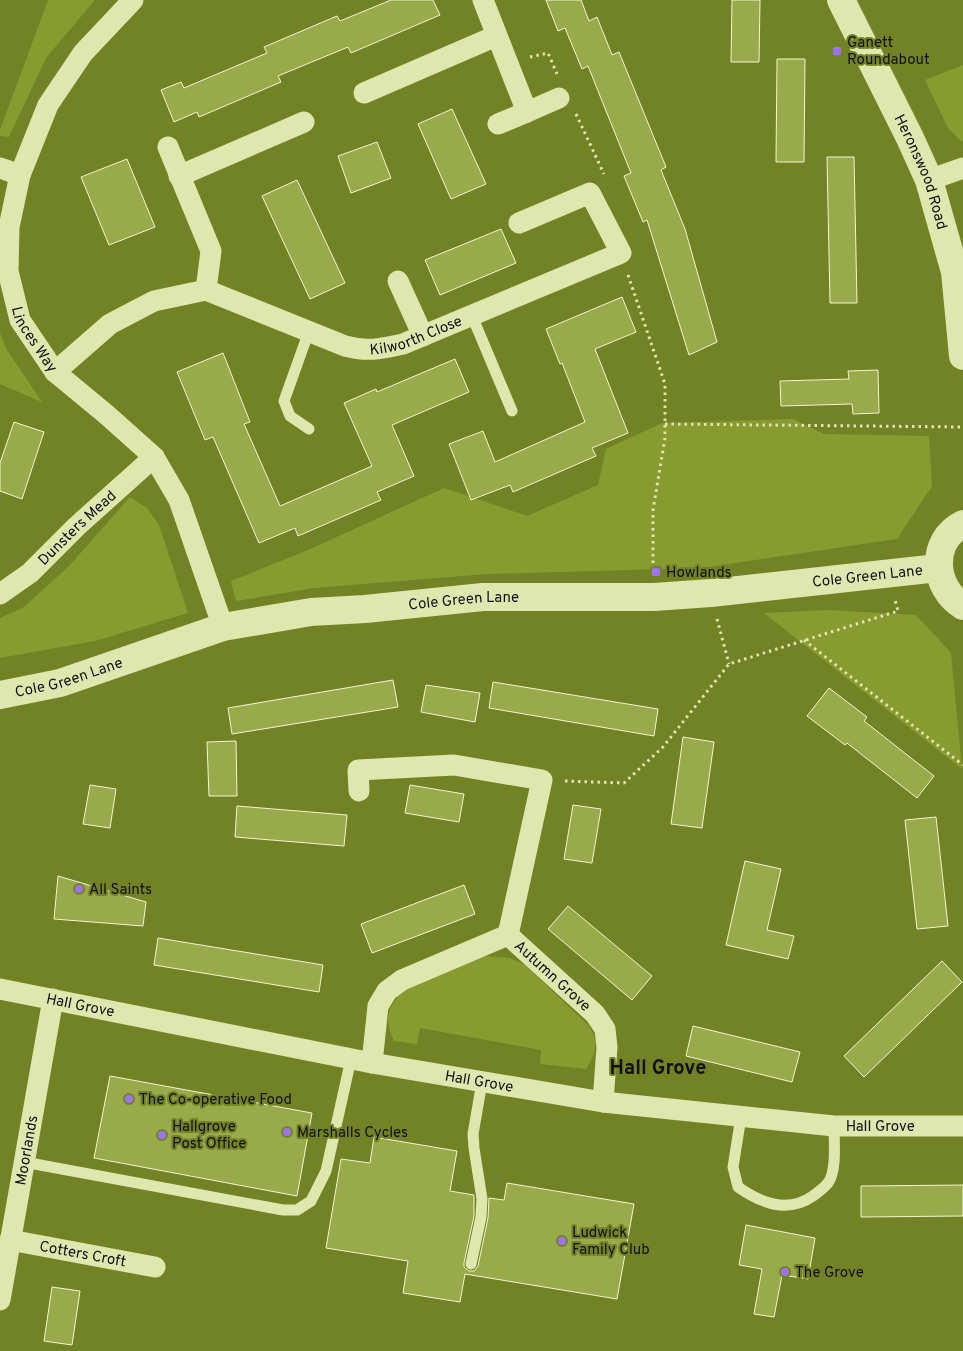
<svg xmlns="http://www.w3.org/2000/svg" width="963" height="1351" viewBox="0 0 963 1351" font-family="Overpass,sans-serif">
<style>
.green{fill:#889b30}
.building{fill:#98aa4a;stroke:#f0f6d2}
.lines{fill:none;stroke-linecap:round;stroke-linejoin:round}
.path{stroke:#dee7ae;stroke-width:3;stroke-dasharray:2.5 4;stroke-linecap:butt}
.service{stroke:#dee7ae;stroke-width:11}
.minor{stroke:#dee7ae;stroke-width:21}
.tertiary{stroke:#dee7ae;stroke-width:28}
.poi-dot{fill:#9d73f1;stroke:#728325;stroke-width:2}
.labels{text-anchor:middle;stroke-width:4;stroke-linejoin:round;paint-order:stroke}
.poi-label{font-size:15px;fill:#111;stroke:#728325;text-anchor:start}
.street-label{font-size:15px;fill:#111;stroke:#728325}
.district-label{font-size:20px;font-weight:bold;fill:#111;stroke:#728325}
</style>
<rect width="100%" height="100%" fill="#728325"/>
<path class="green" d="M48,0H95L46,58L9,137L0,136V130Z
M963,65V141H961L948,128L925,80Z
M0,333L7,350L42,402L0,384Z
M793,419L824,434L929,436L932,486L897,539L702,568L487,574L314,588L236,601L231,581L308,550L444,488L527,516L598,485L606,449L662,423Z
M130,497L147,508L159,525L188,613L95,641L0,658V618L24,607L70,565Z
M829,610L916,615L951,653L962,769L764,613Z
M486,956L510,958L525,965L590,1027C599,1043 596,1055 586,1069L540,1064L541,1050L420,1028L417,1044L394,1041C384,1020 387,1007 403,991L472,959Z"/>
<path class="building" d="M391,0H433L440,15L351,53L348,47L278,76L281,82L199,117L197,112L174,122L161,90L181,82L184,88L267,53L264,47L337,16L340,21Z
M546,0H581L589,21L597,17L612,55L619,52L666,167L661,170L685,229L717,342L689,355L647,220L643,222L624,176L631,173L588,66L582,69L565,28L558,31Z
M732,0H760L759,62H731Z
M777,59H805L804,162H776Z
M452,109L486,184L451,199L418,124Z
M377,142L391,178L351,193L338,156Z
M827,157H854L857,303H830Z
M127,159L155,227L109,245L81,177Z
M297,180L345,283L310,299L262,196Z
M501,229L516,263L440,295L425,260Z
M622,297L636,332L595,349L628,433L592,448L596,456L513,492L510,485L471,500L449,444L483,431L495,462L585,422L562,363L560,364L546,329Z
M223,353L250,422L244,424L280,506L372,466L344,403L376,389L377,392L455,359L469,392L392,425L414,476L377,492L381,500L298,536L295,528L259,543L213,437L205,440L177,372Z
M878,370L879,413L853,414L852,404L781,406L780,381L849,379L848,371Z
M14,422L44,432L22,499L0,491V463Z
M393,680L398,707L232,734L228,708Z
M493,682L658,709L654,736L489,708Z
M426,685L480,693L475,722L421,712Z
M829,688L867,717L864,721L934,776L917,798L847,743L845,745L807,716Z
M683,737L714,742L702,828L671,824Z
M236,741L237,796H209L207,742Z
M90,785L116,789L110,828L83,824Z
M410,785L464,794L459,822L405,813Z
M573,805L601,809L592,863L564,859Z
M237,806L347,815L344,846L235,837Z
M936,817L948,926L917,929L905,820Z
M745,861L781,869L767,930L794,936L788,959L726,945Z
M58,876L146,902L143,926L54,919Z
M464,885L475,914L372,953L361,924Z
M568,906L652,976L632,1000L548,929Z
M158,938L323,965L319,992L154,965Z
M942,961L962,982L864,1077L844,1056Z
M693,1026L800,1052L792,1082L686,1056Z
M110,1076L312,1113L297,1196L94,1158Z
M374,1137L457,1151L450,1191L474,1195V1216L464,1263V1267L469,1271H474L478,1266L488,1218L489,1198L504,1200L507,1183L634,1204L617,1299L465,1274L460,1302L403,1293L408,1261L326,1248L341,1159L370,1163Z
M963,1185V1216L861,1217V1186Z
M746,1225L815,1238L808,1279L782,1275L774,1317L754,1314L762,1269L739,1265Z
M52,1287L80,1291L72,1345L44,1341Z"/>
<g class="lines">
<path class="path" d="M530,57L548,53L557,74
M576,114L604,174
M628,275L665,384V438L653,510V571
M665,424L963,427
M717,619L729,664
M804,640L963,765
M565,781L624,783L663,747L729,664L898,611L895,600"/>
<path class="service" d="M472,316L512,411
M309,331L284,401L290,416L309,429
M741,1117L733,1167L738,1187C761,1203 787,1214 813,1196C817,1193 824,1188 828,1183C837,1171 834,1141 834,1126
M24,1162L283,1210H297L311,1201L326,1171L351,1059
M471,1264L481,1217L482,1199L474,1148L473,1134L482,1082"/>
<g class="minor">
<path id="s1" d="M133,0L83,53L48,105L20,175L9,227L8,271L20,320L55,372L107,415L154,457L179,500L223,627"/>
<path d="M483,0L527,112L498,124"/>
<path d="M364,93L496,36"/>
<path d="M527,112L559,98"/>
<path d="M168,147L211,251L206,290"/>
<path d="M0,168L20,175"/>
<path d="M179,176L304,122"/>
<path d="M929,180L963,168"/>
<path d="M398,281L423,336"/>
<path id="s2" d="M55,372L110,324L154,301L206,290L345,346C368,352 380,349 403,344L621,253L590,193L519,223"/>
<path id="s3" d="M0,594L30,573L77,526L154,457"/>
<path d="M359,791L358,770L454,765L542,780L508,935"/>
<path id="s4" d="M0,989L372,1063L603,1102L834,1126H963"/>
<path id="s5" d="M372,1063L378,1006L387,991L402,980L508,935L595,1014L605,1029L607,1047L603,1102"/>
<path id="s6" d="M10,1240L155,1267"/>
<path id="s7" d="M0,1300L53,999"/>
</g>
<g class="tertiary">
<path id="s8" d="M841,0L910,138L929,180L955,272L963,356"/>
<path d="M963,524C929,541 933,588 963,606"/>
<path id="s9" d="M0,695L60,683L223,627L311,612L365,609L483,597H654L711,593L938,568"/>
</g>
</g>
<g class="poi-dot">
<rect x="832" y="46" width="10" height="10" rx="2.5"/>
<rect x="651" y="567" width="10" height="10" rx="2.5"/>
<circle cx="79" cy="889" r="5"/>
<circle cx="129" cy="1099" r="5"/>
<circle cx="287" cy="1132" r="5"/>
<circle cx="162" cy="1135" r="5"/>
<circle cx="562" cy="1241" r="5"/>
<circle cx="785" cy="1272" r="5"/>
</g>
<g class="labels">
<g class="poi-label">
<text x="847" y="47">Ganett<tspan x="847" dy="17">Roundabout</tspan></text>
<text x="666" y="577">Howlands</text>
<text x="89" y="894">All Saints</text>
<text x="139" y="1104">The Co-operative Food</text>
<text x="172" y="1131">Hallgrove<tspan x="172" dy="17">Post Office</tspan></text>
<text x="297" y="1137">Marshalls Cycles</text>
<text x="572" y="1237">Ludwick<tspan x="572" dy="17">Family Club</tspan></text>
<text x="795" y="1277">The Grove</text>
</g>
<g class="street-label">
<text dy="5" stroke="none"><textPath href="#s8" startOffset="190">Heronswood Road</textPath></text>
<text dy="5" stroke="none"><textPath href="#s2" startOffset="399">Kilworth Close</textPath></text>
<text dy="5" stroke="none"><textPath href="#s1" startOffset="382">Linces Way</textPath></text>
<text dy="5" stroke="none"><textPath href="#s3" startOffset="102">Dunsters Mead</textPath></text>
<text dy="5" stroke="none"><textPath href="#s9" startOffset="881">Cole Green Lane</textPath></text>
<text dy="5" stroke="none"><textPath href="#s9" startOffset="476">Cole Green Lane</textPath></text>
<text dy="5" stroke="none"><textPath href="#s9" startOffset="71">Cole Green Lane</textPath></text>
<text dy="5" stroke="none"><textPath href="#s5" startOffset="269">Autumn Grove</textPath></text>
<text dy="5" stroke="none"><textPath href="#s4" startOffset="82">Hall Grove</textPath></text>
<text dy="5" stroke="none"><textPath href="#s4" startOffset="488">Hall Grove</textPath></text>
<text dy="5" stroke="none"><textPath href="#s4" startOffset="892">Hall Grove</textPath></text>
<text dy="5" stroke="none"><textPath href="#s7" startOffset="152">Moorlands</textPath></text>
<text dy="5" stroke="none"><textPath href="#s6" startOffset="74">Cotters Croft</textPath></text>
</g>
<g class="district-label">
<text x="658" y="1074">Hall Grove</text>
</g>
</g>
</svg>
